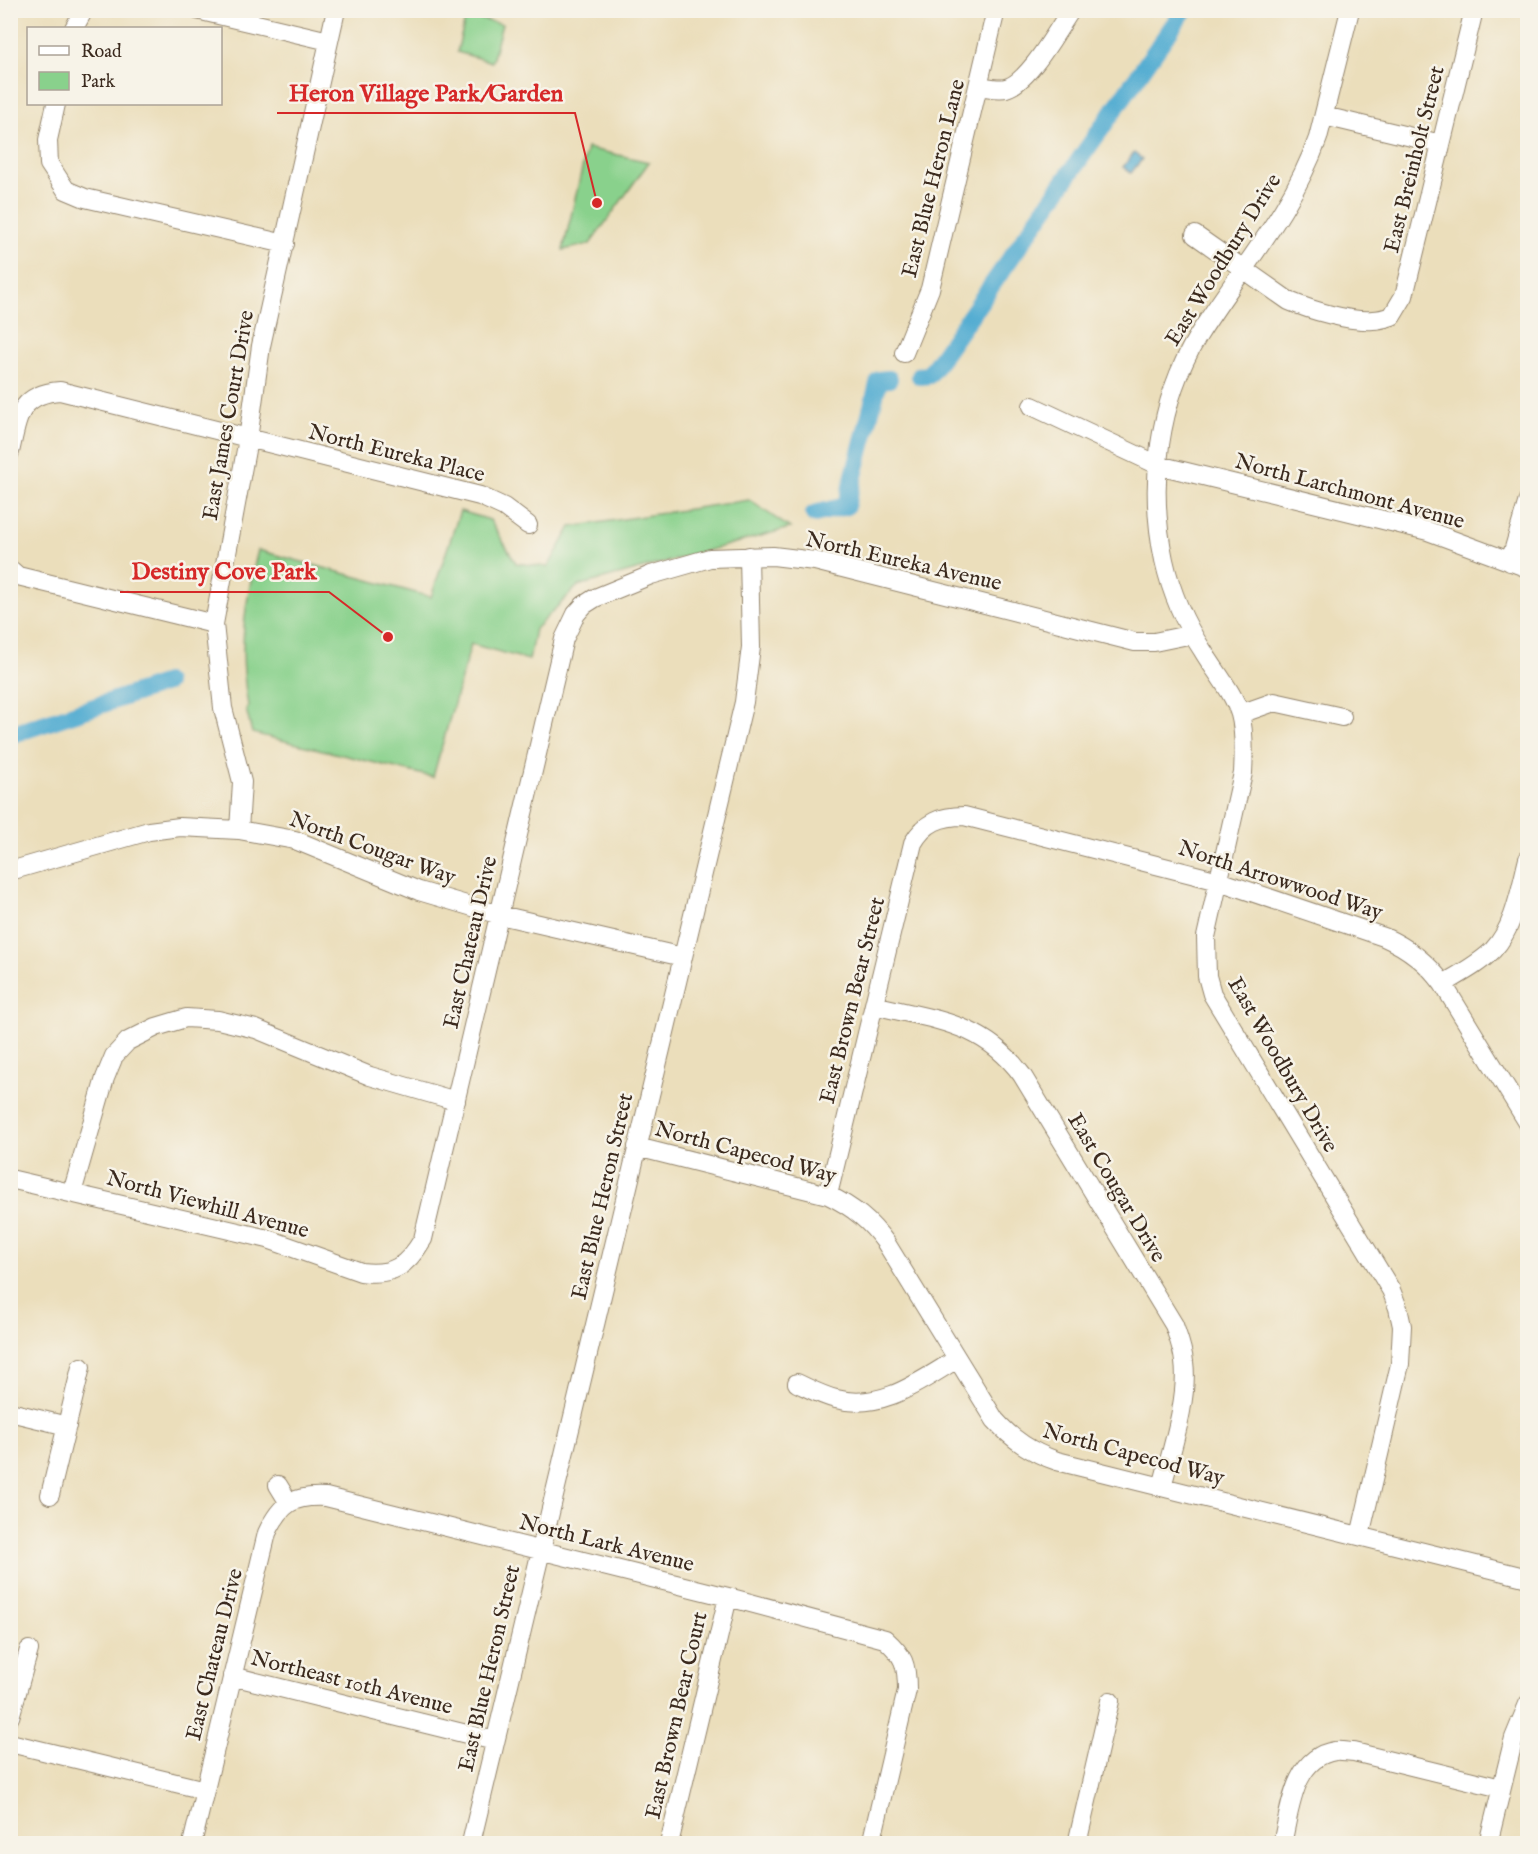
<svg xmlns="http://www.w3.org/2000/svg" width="1538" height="1854" viewBox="0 0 1538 1854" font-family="'IM FELL English',serif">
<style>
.green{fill:#89d18c;stroke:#627e55;stroke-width:1.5}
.water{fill:#55add2;stroke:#486c78;stroke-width:1.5}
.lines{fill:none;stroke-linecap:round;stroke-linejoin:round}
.canal{stroke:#55add2;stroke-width:18}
.minor-casing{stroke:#93846c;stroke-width:20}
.minor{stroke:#fff;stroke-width:18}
.labels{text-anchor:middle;stroke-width:5;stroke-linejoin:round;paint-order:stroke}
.street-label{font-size:22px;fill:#3b2a1e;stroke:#f7f3e8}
.leader{fill:none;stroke:#d62828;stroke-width:2}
.callout-dot{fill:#d62828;stroke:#f7f3e8;stroke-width:2}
.callout-label{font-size:24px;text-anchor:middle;font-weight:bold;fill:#d62828;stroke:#f7f3e8;stroke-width:5;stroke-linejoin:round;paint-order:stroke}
</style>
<rect width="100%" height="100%" fill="#f7f3e8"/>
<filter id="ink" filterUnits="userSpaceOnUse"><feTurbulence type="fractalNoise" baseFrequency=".0167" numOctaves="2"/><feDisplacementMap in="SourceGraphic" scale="12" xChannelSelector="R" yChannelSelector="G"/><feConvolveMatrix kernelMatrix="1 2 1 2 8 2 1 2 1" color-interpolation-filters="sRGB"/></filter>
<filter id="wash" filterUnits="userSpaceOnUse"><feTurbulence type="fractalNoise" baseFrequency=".008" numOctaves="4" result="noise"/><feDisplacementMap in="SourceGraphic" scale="24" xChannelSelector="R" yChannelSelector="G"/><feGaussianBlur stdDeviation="1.35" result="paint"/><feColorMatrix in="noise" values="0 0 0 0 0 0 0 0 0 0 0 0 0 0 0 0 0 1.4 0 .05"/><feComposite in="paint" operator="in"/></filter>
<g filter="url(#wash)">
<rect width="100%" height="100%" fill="#ebdebb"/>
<path class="green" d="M466,16L502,24L492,62L457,52Z
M587,148L649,162L590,244L563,250Z
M749,500L790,528L578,586L535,629L529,660L471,644L433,777L252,733L246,709L248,706C238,646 244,607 258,550L431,597L460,511L490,520L516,563L548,567L571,527Z"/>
<path class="water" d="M1134,153L1142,159L1131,173L1123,167Z"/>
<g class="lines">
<path class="canal" d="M920,376L929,375L1184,10
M814,514L846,506L879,380L889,379
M10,735L166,683"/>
</g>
</g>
<g filter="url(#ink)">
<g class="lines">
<g class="minor-casing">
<path id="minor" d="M197,10L329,41
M1350,10L1318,138C1292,212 1239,270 1198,336C1158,402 1148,485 1164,560C1171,592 1185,624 1203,651C1215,671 1233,692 1240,714C1245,732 1244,755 1243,773L1206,937L1207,976L1212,994L1391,1290L1398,1308L1402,1326L1400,1364L1360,1536
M74,28L84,10
M978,86C987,87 998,90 1006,88C1029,82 1057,30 1071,10
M56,104L48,140L49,164L66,190L85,198L285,244
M1324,116L1441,144
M1195,235L1289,301C1310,310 1350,322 1373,320C1379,320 1386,318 1392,316L1404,296L1474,10
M904,353L930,289L996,10
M1032,406L1158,465L1428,531L1528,568
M10,452C18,417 19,394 60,391L480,496L504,507L528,525
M1510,562L1528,500
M10,569L18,576L214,624
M1240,714L1274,702L1342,717
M239,830L242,782L223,708L214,624L248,439L261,346L336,10
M10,871L149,831L180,827L239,830L295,840L419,891L500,915L683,957
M1443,984C1460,974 1479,964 1493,950C1515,926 1520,890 1528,859
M874,1005C934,1020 983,1022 1022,1075L1174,1325C1178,1337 1183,1349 1184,1362C1189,1398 1171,1451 1162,1487
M637,1147L828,1195C853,1207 870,1221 886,1243L995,1420C1013,1440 1031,1452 1057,1461L1528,1578
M10,1179L268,1239L361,1272C393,1276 407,1266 423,1239L564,639L576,614L584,605L595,598L651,575L710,558L773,556L815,561L1135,642H1154L1193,634
M72,1193L105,1078L114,1056L128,1041L156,1027L186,1018L218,1020L256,1029L370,1076L456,1101
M828,1195L913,843C925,822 941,816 964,816L1219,881L1384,937C1409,948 1427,962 1443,984L1528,1123
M797,1383C810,1389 823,1396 836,1399C882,1411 920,1381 957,1359
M10,1412L67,1426
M278,1485L289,1503
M50,1495L81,1367
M232,1676L495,1741
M10,1717L29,1650
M10,1743L205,1790
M471,1843L744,702L751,647L749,556
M192,1844L267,1533C281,1503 293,1495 326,1497L728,1597L885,1639C904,1656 907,1664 907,1690L871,1844
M669,1844L728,1597
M1077,1844L1110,1701
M1282,1844C1290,1811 1293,1757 1335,1751C1341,1750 1348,1752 1354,1752L1501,1788
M1488,1844L1514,1738L1528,1704"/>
</g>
<use href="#minor" class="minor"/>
</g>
</g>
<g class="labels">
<g class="street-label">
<text transform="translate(1413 159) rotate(-76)" y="8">East Breinholt Street</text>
<text transform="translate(932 178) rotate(-76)" y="8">East Blue Heron Lane</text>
<text transform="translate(1222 259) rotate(-58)" y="8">East Woodbury Drive</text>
<text transform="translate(227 415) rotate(-80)" y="8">East James Court Drive</text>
<text transform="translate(397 452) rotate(14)" y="8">North Eureka Place</text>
<text transform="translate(1350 490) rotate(15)" y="8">North Larchmont Avenue</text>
<text transform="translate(904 560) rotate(13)" y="8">North Eureka Avenue</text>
<text transform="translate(373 847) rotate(20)" y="8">North Cougar Way</text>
<text transform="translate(1281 879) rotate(18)" y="8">North Arrowwood Way</text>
<text transform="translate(469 942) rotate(-77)" y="8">East Chateau Drive</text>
<text transform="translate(851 1000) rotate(-76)" y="8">East Brown Bear Street</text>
<text transform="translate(1284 1064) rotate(60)" y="8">East Woodbury Drive</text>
<text transform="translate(746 1151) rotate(15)" y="8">North Capecod Way</text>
<text transform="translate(1118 1187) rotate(59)" y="8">East Cougar Drive</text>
<text transform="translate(601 1196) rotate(-77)" y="8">East Blue Heron Street</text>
<text transform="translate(208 1203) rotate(15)" y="8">North Viewhill Avenue</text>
<text transform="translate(1134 1453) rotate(15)" y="8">North Capecod Way</text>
<text transform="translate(607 1542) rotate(14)" y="8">North Lark Avenue</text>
<text transform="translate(213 1654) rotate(-76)" y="8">East Chateau Drive</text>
<text transform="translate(488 1668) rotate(-77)" y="8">East Blue Heron Street</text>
<text transform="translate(352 1681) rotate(14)" y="8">Northeast 10th Avenue</text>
<text transform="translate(675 1715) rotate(-77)" y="8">East Brown Bear Court</text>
</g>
</g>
<path class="leader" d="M597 203L575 113H277M388 637L329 592H120"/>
<g class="callout-dot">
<circle cx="597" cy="203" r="6"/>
<circle cx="388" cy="637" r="6"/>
</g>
<g class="callout-label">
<text x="426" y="101">Heron Village Park/Garden</text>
<text x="224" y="579">Destiny Cove Park</text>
</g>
<rect width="1538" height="1854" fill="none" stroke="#f7f3e8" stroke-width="36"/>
<rect x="27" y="27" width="195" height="78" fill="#f7f3e8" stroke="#aca397" stroke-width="1.5"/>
<rect x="39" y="46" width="30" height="9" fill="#ffffff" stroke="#aca397" stroke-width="1.5"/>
<text x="81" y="57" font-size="18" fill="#3b2a1e">Road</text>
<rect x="39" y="72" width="30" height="18" fill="#89d18c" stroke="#aca397" stroke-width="1.5"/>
<text x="81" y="87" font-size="18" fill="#3b2a1e">Park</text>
</svg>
